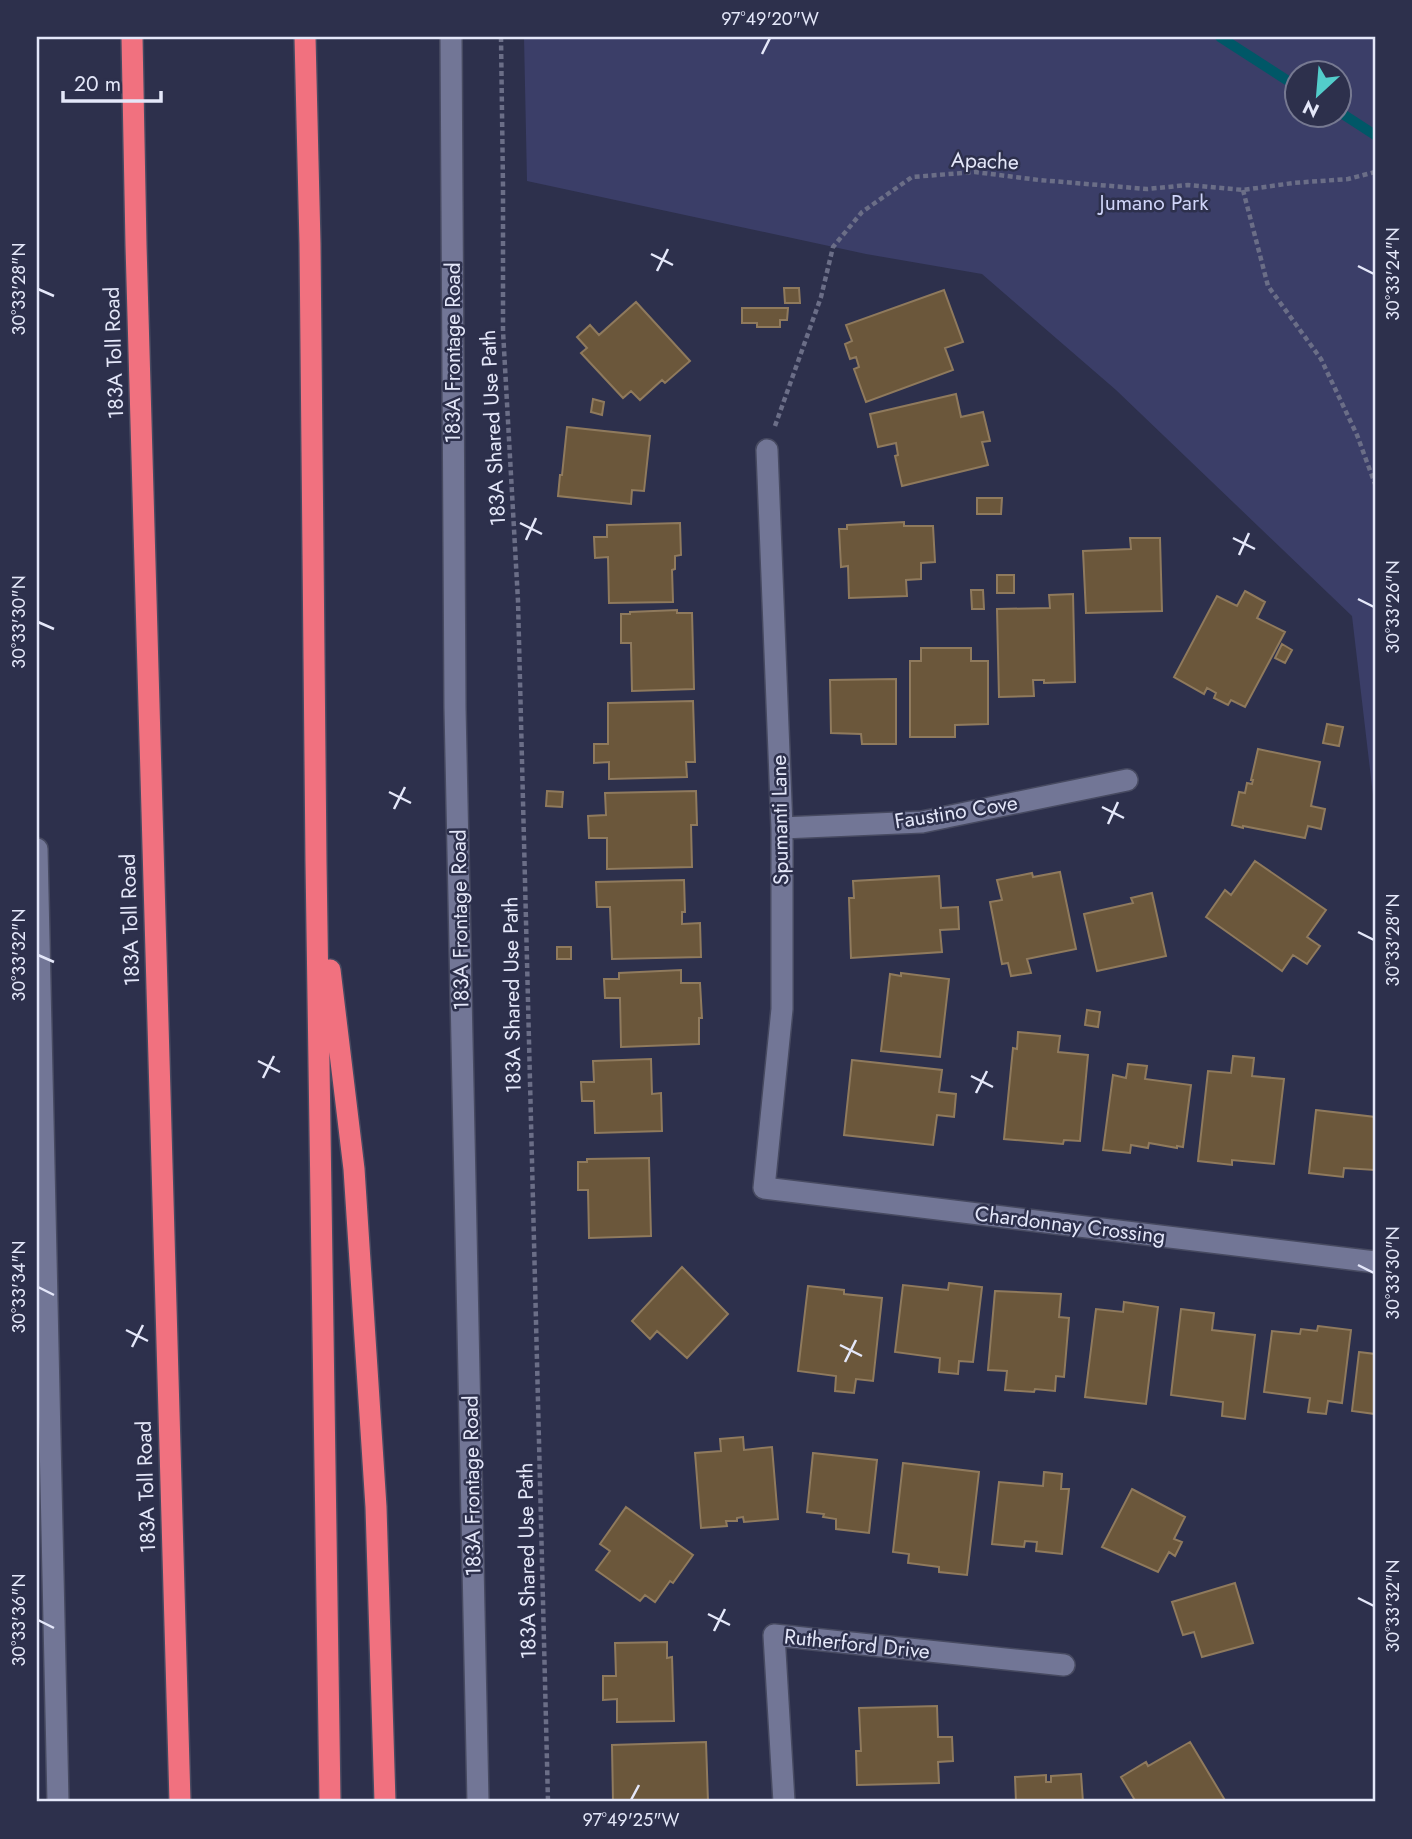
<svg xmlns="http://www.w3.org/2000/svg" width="1412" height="1839" viewBox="0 0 1412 1839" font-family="Jost,sans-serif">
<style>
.green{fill:#3b3e68;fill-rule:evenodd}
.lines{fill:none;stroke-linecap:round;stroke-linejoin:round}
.stream{stroke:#005767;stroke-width:10}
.building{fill:#6b573b;stroke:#8f7a5d;stroke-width:2}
.street-casing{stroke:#474a61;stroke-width:24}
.secondary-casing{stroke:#474a61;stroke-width:24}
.highway-casing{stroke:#474a61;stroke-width:24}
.path{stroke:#6b6e87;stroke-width:4.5;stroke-dasharray:5 3.5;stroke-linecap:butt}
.street{stroke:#727696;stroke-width:21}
.secondary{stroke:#727696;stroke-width:21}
.highway{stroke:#f1717f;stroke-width:21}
.ticks{fill:none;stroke:#e4e7f9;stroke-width:2.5}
.labels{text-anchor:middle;stroke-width:5;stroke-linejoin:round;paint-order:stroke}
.street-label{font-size:21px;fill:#e4e7f9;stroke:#2d304c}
.park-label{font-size:21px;fill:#d0d5f9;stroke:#2d304c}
.neatline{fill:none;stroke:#e4e7f9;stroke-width:2.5}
.ticks-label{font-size:18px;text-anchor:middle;fill:#e4e7f9}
</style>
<rect width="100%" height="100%" fill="#2d304c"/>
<path class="green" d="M524,37H1375V812L1352,616L1116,390L982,274L866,254L527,181ZM1296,74H1338V116H1296Z"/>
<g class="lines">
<path class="stream" d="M1220,37L1296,86
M1338,111L1375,135"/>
</g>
<path class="building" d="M784,288H799L800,303H785Z
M944,290L963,342L945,348L953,370L866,402L854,369L859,367L856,357L850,359L845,344L852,341L846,325Z
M636,302L690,361L665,383L662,380L640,400L631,391L623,398L581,353L587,348L577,337L590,325L599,335Z
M742,308H788L787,320H780V327H757V323H742Z
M956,394L961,417L983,412L990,441L982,442L988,465L902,486L895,456L898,455L896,443L878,447L870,414Z
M593,399L604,402L602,415L591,412Z
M567,427L650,436L644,491L632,490L631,504L558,496L560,475H562Z
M977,498H1002L1001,514H977Z
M904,522V526H933L935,562L921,563V579L906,580L907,596L849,598L848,566L841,567L839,529H847V525Z
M680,523L681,555L675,556V569L672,570L673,602L609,603L608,557L595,558L594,537H607V525Z
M1130,538H1160L1162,611L1086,613L1083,551L1131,549Z
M997,575H1014V593H997Z
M971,590H983L984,609H972Z
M1245,591L1265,602L1257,618L1285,632L1245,707L1231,700L1228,705L1214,698L1216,693L1207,688L1204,694L1174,677L1217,596L1237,606Z
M1073,594L1075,682L1044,683V680H1033L1034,696L999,697L997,609L1050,608L1049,595Z
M677,610V613H692L694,689L632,691L631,643H621V614H630V612Z
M1282,644L1292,650L1285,663L1275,658Z
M921,648H971V661H988V724L955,725V737H910V661H921Z
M896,679V744H862L861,734L831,733L830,680Z
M693,701L695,762H686L687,777L609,779V762L594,763V744H608V703Z
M1327,724L1343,727L1339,746L1323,743Z
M1258,749L1320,762L1311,806L1325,809L1321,829L1308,826L1305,838L1243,826V828L1232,825L1239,792L1245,793L1247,783L1252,784L1253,780H1251Z
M547,791L563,792L562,807L546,806Z
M696,791L697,825H691L692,867L607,869V838H589L588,816L606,815L605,793Z
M1255,861L1326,910L1307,937L1320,946L1307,964L1293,955L1282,971L1206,917L1225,890L1231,895Z
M1060,872L1076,949L1027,959L1031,973L1011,976L1008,963L1002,964L990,902L1002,900L997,880L1032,873L1033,877Z
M939,876L941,908L958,907L959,929L940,930L942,952L851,958L849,898H854L853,881Z
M684,880L685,912H682V924L700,923L701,957L612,959L610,907H597L596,882Z
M1152,893L1166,956L1097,971L1084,914L1133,903L1131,898Z
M557,947H571V959H557Z
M681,970V983H700L702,1018H699V1044L621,1047L620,998H605L604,979H619V973Z
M901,973L949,979L940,1057L881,1051L890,974L901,976Z
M1087,1010L1100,1012L1098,1027L1085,1025Z
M1018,1032L1060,1036L1058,1052L1088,1055L1080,1141L1064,1140L1063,1144L1004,1139L1013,1048L1017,1049Z
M1233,1056L1254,1058L1252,1076L1284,1079L1274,1164L1232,1160V1165L1198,1161L1208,1071L1231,1073Z
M651,1059L652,1094L661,1093L662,1131L595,1133L594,1101H582L581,1082H594L593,1061Z
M852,1060L942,1070L939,1092L956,1094L954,1117L937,1115L933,1145L844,1135Z
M1128,1064L1147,1066L1145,1079L1191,1085L1183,1147L1177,1146V1148L1149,1143L1148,1148L1131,1145L1130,1153L1103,1150L1113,1075L1126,1078Z
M1316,1110L1375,1117V1170L1344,1168L1343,1177L1309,1173Z
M649,1158L651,1236L589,1238L588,1190H578V1162H587V1159Z
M682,1267L728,1314L687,1358L657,1331L650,1339L632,1321Z
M949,1283L982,1287L973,1362L959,1361L958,1374L939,1372L940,1358L895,1352L903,1285L948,1290Z
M808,1286L844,1290V1294L882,1298L873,1381L856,1379L854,1393L835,1391L836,1376L798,1371Z
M995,1291L1061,1294L1059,1317L1069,1318L1064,1377L1056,1376L1055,1391L1035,1389L1034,1392L1005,1390L1007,1371L988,1370Z
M1124,1302L1158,1307L1146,1404L1085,1397L1096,1309L1123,1312Z
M1181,1309L1214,1313L1212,1330L1255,1335L1245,1419L1222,1416L1223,1402L1171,1395Z
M1318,1326L1351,1330L1342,1403L1328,1401L1326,1414L1308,1412L1310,1398L1264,1392L1272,1331L1300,1334L1301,1329L1317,1331Z
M1359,1352L1375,1354V1414L1352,1411Z
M743,1437L744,1450L772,1447L778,1519L744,1522L743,1517L737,1518V1521H726L727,1526L701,1528L695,1453L721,1451L720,1439Z
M813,1453L877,1460L869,1533L836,1529V1519L823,1517L824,1514L807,1512Z
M903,1463L979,1472L967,1575L939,1572V1567L908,1563L909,1554L893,1552Z
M1044,1472L1062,1474L1061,1489H1069L1062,1554L1036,1551L1037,1542L1025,1541L1024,1547L992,1544L999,1482L1043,1486Z
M1132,1489L1185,1517L1174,1539L1182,1542L1175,1556L1169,1552L1158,1572L1102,1547Z
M626,1507L693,1555L673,1583L670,1581L655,1602L645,1595L640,1601L596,1570L610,1551L600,1544Z
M1235,1583L1253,1643L1202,1657L1194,1632L1183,1635L1172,1602Z
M667,1642V1658L672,1657L674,1721L617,1722V1699L603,1700V1676H616L615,1643Z
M937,1706L938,1737H952L953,1761L938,1762L939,1783L857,1785L856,1751H861L859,1708Z
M706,1742L708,1802H613L612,1745Z
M1190,1742L1226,1802H1136L1121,1777L1146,1762L1148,1766Z
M1081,1774L1083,1802H1016L1015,1777L1046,1775V1782H1051V1776Z"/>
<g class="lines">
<g class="street-casing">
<path id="street" d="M767,450L782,828V1009L764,1188L1375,1262
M782,828L922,822L1127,780
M784,1802L774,1635L1064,1665"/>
</g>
<g class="secondary-casing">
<path id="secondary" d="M451,37L455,708L478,1802
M37,849L58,1802"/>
</g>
<g class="highway-casing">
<path id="highway" d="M132,37L136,245L180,1802
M305,37L310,244L316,862L330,1802
M330,970L354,1169L376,1507L385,1802"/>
</g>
<path class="path" d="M501,37L503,186V331L518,601L548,1802
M1243,190L1268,286L1321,359L1357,435L1375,484
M775,426L821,297L833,247L862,212L912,177L975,172L1039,180L1147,189L1188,185L1243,190L1293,183L1348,179L1375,172"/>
<use href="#street" class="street"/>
<use href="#secondary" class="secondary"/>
<use href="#highway" class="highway"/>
</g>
<path class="ticks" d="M762,54L770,38M651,254L673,265M1358,266L1374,274M657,271L668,249M38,289L54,296M520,523L542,534M1233,538L1255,549M526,540L536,518M1239,555L1249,533M1358,599L1374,607M38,622L54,629M389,792L411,803M1102,807L1124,818M394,809L405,787M1108,824L1118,802M1358,932L1374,940M38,955L54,962M258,1061L280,1072M971,1076L993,1087M263,1078L274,1056M976,1093L987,1071M1358,1265L1374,1273M38,1287L54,1295M126,1330L148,1341M840,1345L862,1356M132,1347L143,1325M845,1362L856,1340M1358,1598L1374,1606M708,1614L730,1625M38,1620L54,1628M714,1631L725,1609M631,1800L639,1785"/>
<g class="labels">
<g class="street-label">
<text transform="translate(985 161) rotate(2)" y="7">Apache</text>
<text transform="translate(114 353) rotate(-92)" y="7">183A Toll Road</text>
<text transform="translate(453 353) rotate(-90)" y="7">183A Frontage Road</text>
<text transform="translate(493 428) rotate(-93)" y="7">183A Shared Use Path</text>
<text transform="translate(956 812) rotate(-9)" y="7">Faustino Cove</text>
<text transform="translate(780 820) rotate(-91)" y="7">Spumanti Lane</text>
<text transform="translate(130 920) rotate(-92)" y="7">183A Toll Road</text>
<text transform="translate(460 920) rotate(-91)" y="7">183A Frontage Road</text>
<text transform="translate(512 995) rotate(-91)" y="7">183A Shared Use Path</text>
<text transform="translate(1070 1225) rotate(7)" y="7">Chardonnay Crossing</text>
<text transform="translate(472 1486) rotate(-91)" y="7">183A Frontage Road</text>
<text transform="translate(146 1487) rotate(-92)" y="7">183A Toll Road</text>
<text transform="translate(527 1561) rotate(-91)" y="7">183A Shared Use Path</text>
<text transform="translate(857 1644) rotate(6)" y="7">Rutherford Drive</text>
</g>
<g class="park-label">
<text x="1154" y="210">Jumano Park</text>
</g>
</g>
<rect width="1412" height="1839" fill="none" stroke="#2d304c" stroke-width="77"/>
<g transform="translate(1318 94) rotate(206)"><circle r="33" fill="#2d304c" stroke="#767991" stroke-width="2"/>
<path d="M0-5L12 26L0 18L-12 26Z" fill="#53cdcb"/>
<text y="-10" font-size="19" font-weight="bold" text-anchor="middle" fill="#e4e7f9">N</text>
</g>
<path d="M63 91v10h98v-10" fill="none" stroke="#e4e7f9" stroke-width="3.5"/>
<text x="74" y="91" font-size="21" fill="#e4e7f9" stroke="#2d304c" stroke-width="5" paint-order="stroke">20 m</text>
<rect x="38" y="38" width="1336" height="1762" class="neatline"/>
<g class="ticks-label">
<text x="770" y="25">97°49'20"W</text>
<text transform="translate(1393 274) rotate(-90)" y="6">30°33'24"N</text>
<text transform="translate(19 289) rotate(-90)" y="6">30°33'28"N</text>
<text transform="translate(1393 607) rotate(-90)" y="6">30°33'26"N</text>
<text transform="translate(19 622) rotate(-90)" y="6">30°33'30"N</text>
<text transform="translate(1393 940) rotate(-90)" y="6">30°33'28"N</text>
<text transform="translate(19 955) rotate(-90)" y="6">30°33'32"N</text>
<text transform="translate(1393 1273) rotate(-90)" y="6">30°33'30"N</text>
<text transform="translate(19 1287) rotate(-90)" y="6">30°33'34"N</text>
<text transform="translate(1393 1606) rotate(-90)" y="6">30°33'32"N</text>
<text transform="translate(19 1620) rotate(-90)" y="6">30°33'36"N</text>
<text x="631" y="1826">97°49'25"W</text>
</g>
</svg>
